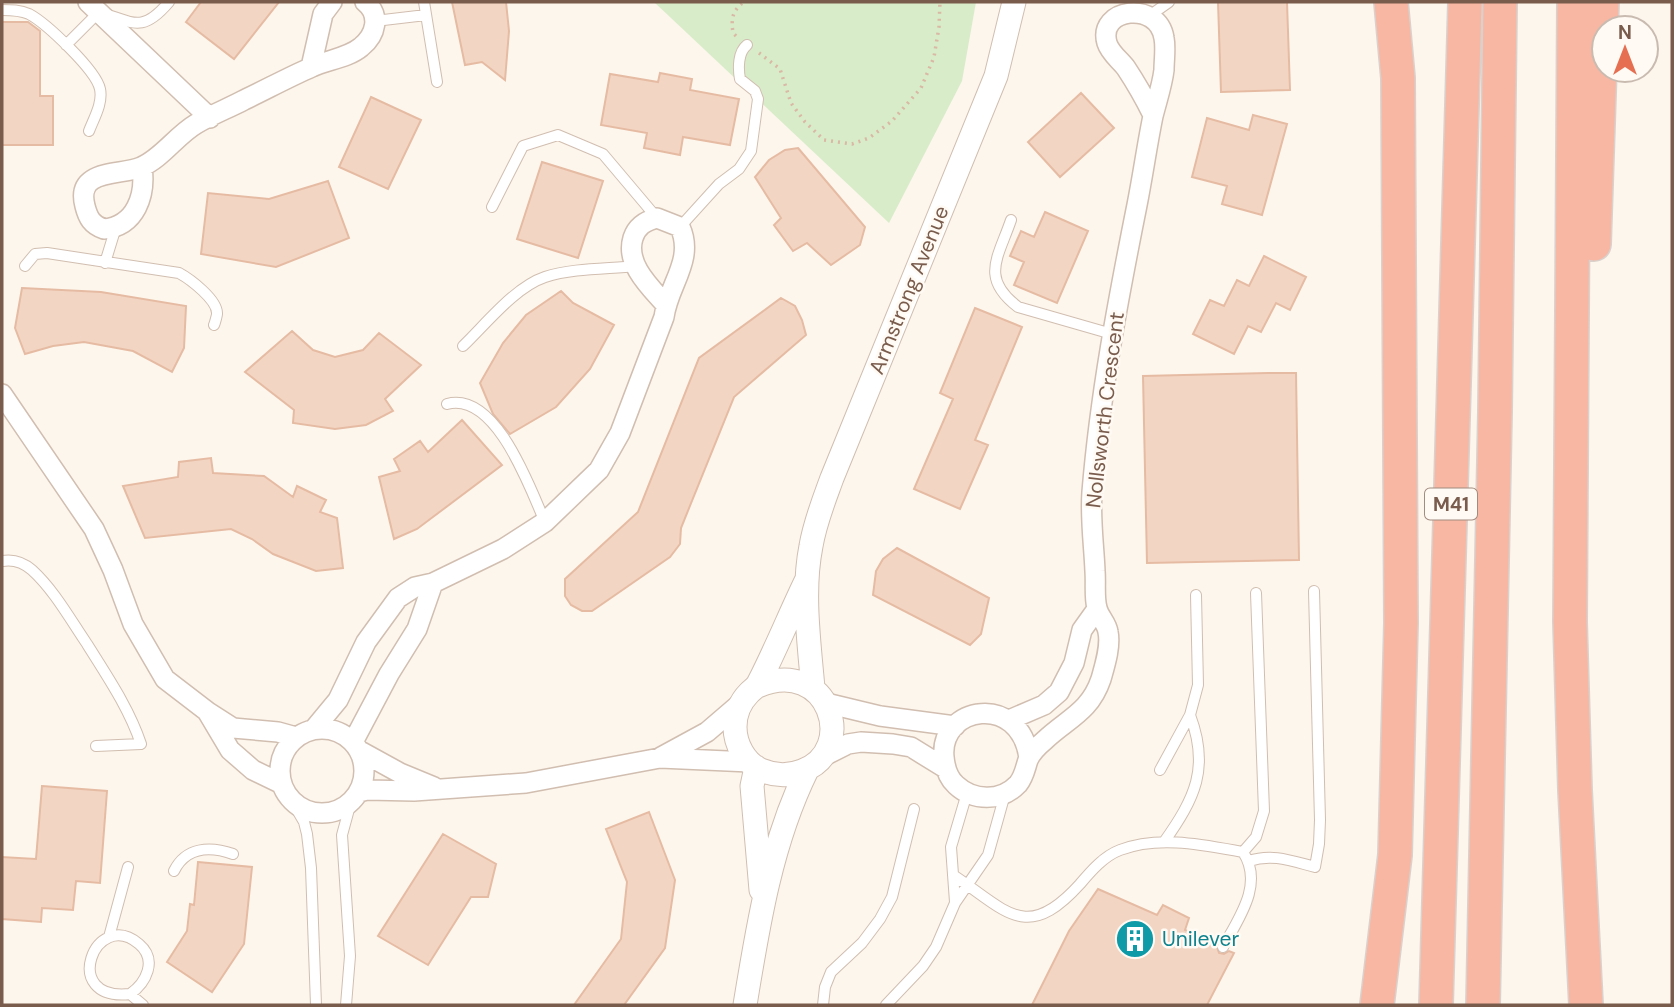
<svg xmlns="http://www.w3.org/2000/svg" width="1674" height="1007" viewBox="0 0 1674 1007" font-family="'DM Sans',sans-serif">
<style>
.green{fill:#d8ecc9}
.building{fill:#f3d5c3;stroke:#e6bba3;stroke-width:2}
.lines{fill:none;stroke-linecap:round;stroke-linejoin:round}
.service-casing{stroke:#d1beb0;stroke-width:12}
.minor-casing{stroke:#d1beb0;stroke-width:22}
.tertiary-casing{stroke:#d1beb0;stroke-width:25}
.motorway-casing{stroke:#dad1cd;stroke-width:36}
.path{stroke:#d9b8a5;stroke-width:3.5;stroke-dasharray:2 5;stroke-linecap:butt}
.service{stroke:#fff;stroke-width:10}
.minor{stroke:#fff;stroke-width:19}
.tertiary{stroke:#fff;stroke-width:23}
.motorway{stroke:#f7b7a3;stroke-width:33}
.labels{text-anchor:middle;stroke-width:5;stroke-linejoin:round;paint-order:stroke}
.shield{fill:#fffaf3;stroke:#a28b7f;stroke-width:2}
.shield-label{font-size:19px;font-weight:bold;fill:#7a5c4d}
.street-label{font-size:21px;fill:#7a5c4d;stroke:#fffaf3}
.culture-label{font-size:21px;fill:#0d838f;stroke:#fffaf3;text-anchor:start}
</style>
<rect width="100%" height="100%" fill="#fdf6ec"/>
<path class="green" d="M654,2H976L962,81L889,223Z"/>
<path class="building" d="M201,2H279L234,59L186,22Z
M452,2H506L509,31L505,80L482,62L465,65Z
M1218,2H1287L1290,90L1221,92Z
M2,22H28L40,31V96H53V145H2Z
M660,73L692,79L690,90L739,99L730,145L683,137L680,155L644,148L647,133L601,125L610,74L658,82Z
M1081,93L1114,128L1060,177L1028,142Z
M371,97L421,120L388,189L339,167Z
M1253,115L1287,124L1262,215L1222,204L1227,186L1192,177L1207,118L1249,130Z
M798,148L865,227L860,245L831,265L807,243L793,251L774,225L781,218L755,177L769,160L785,150Z
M542,162L603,181L578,258L517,239Z
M328,181L349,238L276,267L201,254L208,193L269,199Z
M1045,212L1088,231L1057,303L1014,285L1024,262L1010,256L1021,231L1034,237Z
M1264,256L1306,277L1290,310L1276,303L1261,332L1248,326L1234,354L1193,334L1210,300L1224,306L1237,280L1249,286Z
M22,288L101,292L186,306L184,348L172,372L133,351L84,342L53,346L25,354L15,328Z
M561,291L573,303L614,325L590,369L556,407L510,434L493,414L480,383L503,343L526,315Z
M781,298L795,306L802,320L806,335L734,397L681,528L680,544L670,557L592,611H582L571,605L565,596V579L638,512L699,358Z
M975,308L1022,327L975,440L988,445L960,509L914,489L953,399L940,393Z
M292,331L313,350L335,357L363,350L379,333L421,365L385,399L393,411L366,425L335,429L293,423L294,410L245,372Z
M1268,373H1296L1299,560L1147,563L1143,376Z
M462,420L502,465L417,529L394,539L379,477L400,471L394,459L420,441L428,452Z
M211,458L213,473L264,476L293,497L297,486L326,500L320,512L337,518L343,568L316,571L273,554L252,539L231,529L145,538L123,486L178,477L179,462Z
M897,548L989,598L981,634L970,645L873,595L876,571L883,559Z
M42,786L107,791L100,883L76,881L73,910L42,908L41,922L2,919V857L36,859Z
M649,812L675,880L665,948L624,1005H574L621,939L627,882L606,829Z
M443,834L496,864L488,897H471L428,965L378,936Z
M198,862L252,867L244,944L212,992L167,962L187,931L190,904L194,905Z
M1098,889L1157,915L1163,905L1189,918L1185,930L1216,944L1219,953L1224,954L1229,951L1234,953L1207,1005H1032L1069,931Z"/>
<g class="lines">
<g class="service-casing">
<path id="service" d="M424,2L437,82
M2,10C11,10 20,10 29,14C46,23 96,70 100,89C103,103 94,118 89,131
M1152,14L1169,2
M375,21L426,15
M66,45L99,12C133,22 142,34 169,2
M492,207L523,146L558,135L603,154L657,218
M1011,220C998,258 980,278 1018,307L1112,334
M680,227L719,184L739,169L751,151L758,99L755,91L740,79C738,68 738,52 747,45
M105,263L116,227
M25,266L35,254L47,253L179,273C190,279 218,300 217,314C217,315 215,323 214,325
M463,346C486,324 515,287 545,277C573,268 607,269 636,266
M447,404C496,391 530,488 545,522
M2,561C13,559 23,562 32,570C54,590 70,619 87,644C107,676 129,708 141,744L96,746
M1160,770L1190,715L1198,685L1196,595
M290,798L304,822L307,834L311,868L316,1005
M1164,842C1195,798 1210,768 1190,715
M1243,852L1256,837L1264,811L1256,593
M1249,861C1272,853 1292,861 1315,867L1319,844L1320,820L1314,591
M174,871C186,847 210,846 233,854
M953,875C1006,910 1026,944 1080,884C1091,871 1104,856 1120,850C1159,835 1204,845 1243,852C1264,884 1239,918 1223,947
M955,902L951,847L967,793
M109,937L128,867
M130,994C146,983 158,960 139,944C95,907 59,1002 130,994L143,1005
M346,1005L350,956L342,835L351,802
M823,1005L825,987L831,972L862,943L880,919L892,897L914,809
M886,1005L923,966L936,947L955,903L988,855L1005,794"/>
</g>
<g class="minor-casing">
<path id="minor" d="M88,2L210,118
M311,67L323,14L332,2
M142,167C146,195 136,226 104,229C92,225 88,218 85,206C75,168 121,176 141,167C161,159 177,135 196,124C211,115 229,108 244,100C267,89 289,77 312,67C327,60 348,58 361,47C376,35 381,15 365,2
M2,394L94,529L113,570L133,624L165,679L208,712L233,728L278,732L296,737
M826,703L880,716L955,726
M208,713L230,750L253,770L282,784
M1009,720L1044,705L1059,692L1074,663L1082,630L1097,609
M280 771a42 42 0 1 1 84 0a42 42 0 1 1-84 0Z
M314,729L338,700L366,642L398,598L415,587L433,583L503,549L545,522L599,470L620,433L664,317C668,285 695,260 680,227L657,218C645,221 637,226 633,238C625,264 650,287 666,305
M353,742L389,674L417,629L433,583
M360,751L400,773L434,787
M661,757L707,732L742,702
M822,757L848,744L861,742L893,744L911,747L945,768
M1029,758C1020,692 939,706 944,757C945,768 948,778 956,785C973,801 1001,802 1018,784C1024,777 1025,769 1028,760C1031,753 1039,745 1045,740C1067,719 1090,712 1101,679C1105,665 1111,646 1108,632C1107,623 1099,617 1097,608C1094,597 1096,583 1095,571C1094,546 1090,518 1092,492C1100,395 1118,300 1137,205C1143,175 1147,145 1153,116C1157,100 1162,86 1164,70C1164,60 1166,48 1164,38C1158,0 1097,8 1107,43C1110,53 1120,60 1126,68C1136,83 1145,99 1153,115
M359,792L367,790L414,791L526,783L660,758L750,762"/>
</g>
<g class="tertiary-casing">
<path id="tertiary" d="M758,686C829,656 859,750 802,771C789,776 775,776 761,770C745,763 735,744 735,727C735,715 740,702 749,693C753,689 757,687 759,682C776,649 790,614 806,581
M813,688C809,642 802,591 811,546C815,522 824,500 832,478L996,76L1014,2
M756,767L752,786L761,890
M745,1005C758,925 771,843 807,770"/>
</g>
<g class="motorway-casing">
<path id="motorway" d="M1574,2L1570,622L1575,790L1586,1005
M1594,244L1602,2
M1377,1005L1395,855L1401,623L1398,78L1391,2
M1436,1005L1465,2
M1483,1005L1495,412L1500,2"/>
</g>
<path class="path" d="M736,36L733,33C731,19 732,11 744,2
M759,53L780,69L791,103L805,122L824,140L852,144L869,138L892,121L921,88L934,57L939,27L940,2"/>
<use href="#service" class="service"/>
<use href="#minor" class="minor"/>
<use href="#tertiary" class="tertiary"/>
<use href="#motorway" class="motorway"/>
</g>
<defs>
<g id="building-disc" transform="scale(2.0125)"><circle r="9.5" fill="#0f9aa8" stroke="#fffaf3"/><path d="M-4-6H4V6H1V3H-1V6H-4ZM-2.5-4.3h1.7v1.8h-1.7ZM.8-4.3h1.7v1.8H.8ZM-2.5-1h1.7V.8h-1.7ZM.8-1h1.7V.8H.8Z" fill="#fff"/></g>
</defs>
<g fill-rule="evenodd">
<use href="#building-disc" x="1135" y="939"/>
</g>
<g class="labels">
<rect class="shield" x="1425" y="488.5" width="52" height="31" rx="5"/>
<g class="shield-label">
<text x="1451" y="511">M41</text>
</g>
<g class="street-label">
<text transform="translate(909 290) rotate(-68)" y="7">Armstrong Avenue</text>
<text transform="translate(1105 410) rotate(-83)" y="7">Nollsworth Crescent</text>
</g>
<g class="culture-label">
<text x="1162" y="946">Unilever</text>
</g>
</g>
<rect width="1674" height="1007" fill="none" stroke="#7a5c4d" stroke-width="7"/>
<g transform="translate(1625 49)"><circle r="33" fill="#fffaf3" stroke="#cabbb1" stroke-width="2"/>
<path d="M0-5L12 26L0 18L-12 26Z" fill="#e76f51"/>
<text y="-10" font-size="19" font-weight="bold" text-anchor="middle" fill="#7a5c4d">N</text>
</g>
</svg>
